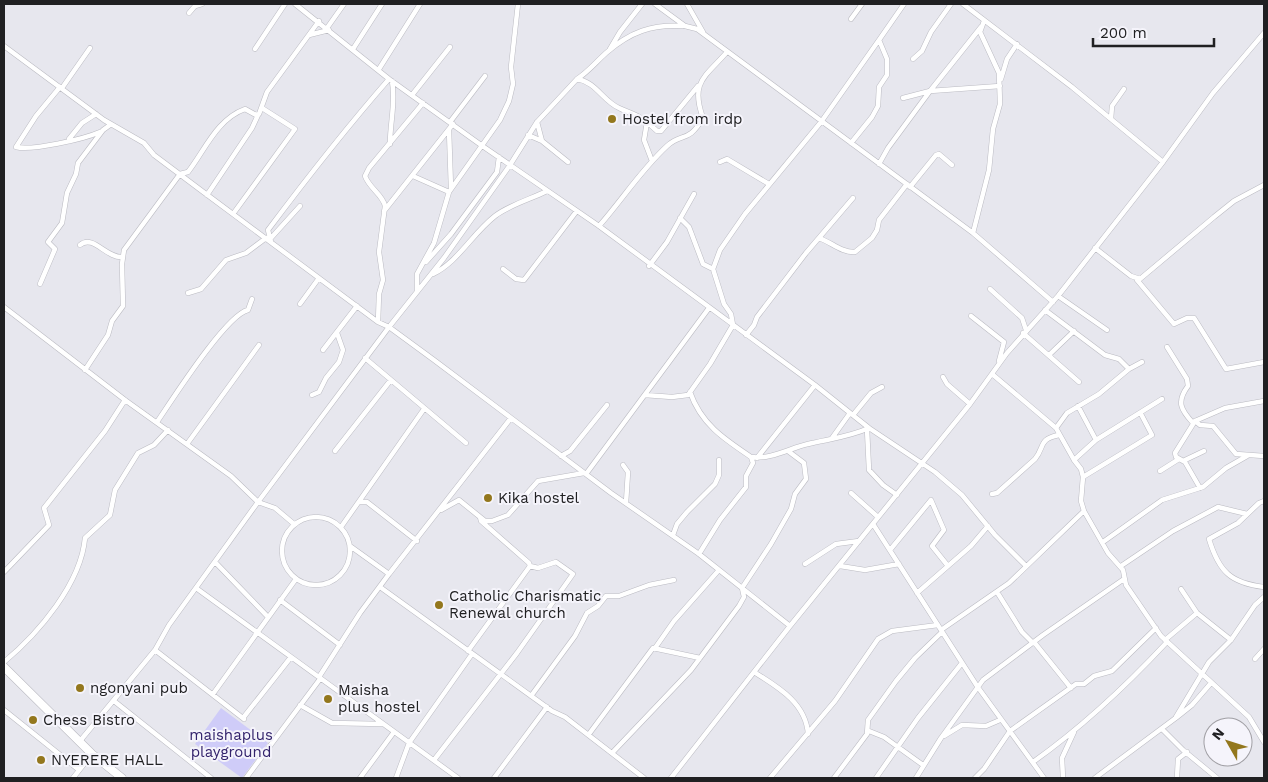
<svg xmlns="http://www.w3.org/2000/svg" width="1268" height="782" viewBox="0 0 1268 782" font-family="'Work Sans',sans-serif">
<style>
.green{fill:#cfccf8}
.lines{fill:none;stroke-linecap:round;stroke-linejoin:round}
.minor-casing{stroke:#bbbbc2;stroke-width:5.5}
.trunk-casing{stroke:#bbbbc2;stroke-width:9}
.minor{stroke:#fff;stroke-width:4.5}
.trunk{stroke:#fff;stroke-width:8}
.poi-dot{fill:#93771d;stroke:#f5f4fb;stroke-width:2}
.labels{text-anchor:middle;stroke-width:4;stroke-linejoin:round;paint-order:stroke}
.poi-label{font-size:15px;fill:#202022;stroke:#f5f4fb;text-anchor:start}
.park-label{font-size:15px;fill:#33236c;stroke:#f5f4fb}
</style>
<rect width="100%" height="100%" fill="#e7e7ee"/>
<path class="green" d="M221,708L268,743L242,778L195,744Z"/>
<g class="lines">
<g class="minor-casing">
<path id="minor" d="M295,4L389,79L481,145L599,226L815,385L869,428L935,472L962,495L995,535L1026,566
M655,4L685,26L697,29L973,233L1053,302
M687,4L703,32
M963,4L1072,87L1163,162
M189,13L195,6L202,4
M851,19L862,4
M327,28L344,4
M309,35L329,30
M4,46L104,120L144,143L154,155L202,191L378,322L389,327L434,360L611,493L699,554L790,626
M255,49L285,4
M353,49L382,4
M610,49L620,32L642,4
M913,59L922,51L931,32L951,4
M379,69L420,4
M577,79C588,72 596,62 606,53C630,32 652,24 683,26
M1001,79L1007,59L1017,44
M60,87L36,116L16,147C32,151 84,139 100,132
M62,88L90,48
M412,95L450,47
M903,98L930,91L1000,86
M1111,119L1112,106L1124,89
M450,122L485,76
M537,122L542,141
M647,122L657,131H661L698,86
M449,130L451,188
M528,135L542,141L568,162
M69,139L82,123L96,114
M851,143L872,117L878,106L879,87L887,75V59L879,40L904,4
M390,144C390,122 396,102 392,81
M720,162L727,159L769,184
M879,164L888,148L930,91L981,27
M413,176L449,192L434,243L417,274V292
M910,187L936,155L939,154L952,165
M449,192L500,120L509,101L513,84L511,67L518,4
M207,195L252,128L258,115
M384,211L453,124
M233,214L295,129L262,108
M599,226C622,200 641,170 667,146C682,132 688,144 703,118C690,82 705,77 727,52
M973,233L989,170L993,129L1000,104L999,73L980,32L984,21
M271,238L300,206
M819,238C831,242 842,253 855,252L872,238L877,230L879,220L907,184
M271,242L268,230C307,178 347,127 389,79
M80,245C93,234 106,258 122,257
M1095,248L1131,276L1140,279L1214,217L1234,201L1264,185
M426,262L451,234L497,172L499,157
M649,266L667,242L694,194
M503,269L516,279L524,280L576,212
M713,269L720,250L745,214L821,122L879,40
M433,274C458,262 472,234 495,216C509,205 531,199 547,191
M1137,280L1174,324L1187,318H1194L1226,369L1264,362
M40,284L55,249L48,242L62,223L67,193L76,174L78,163L103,130L110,125
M990,289L1022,318L1026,330
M188,293L201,289L226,260L246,253L266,238
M1058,296L1107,330
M300,304L319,278
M4,307L125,400L231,476L258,502L275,508L294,524
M1045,310L1105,355L1119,359L1129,369
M971,316L1004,342L999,361
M378,322L379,294L383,280L379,252L385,206C383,195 369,188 365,176L369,168L423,103
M1023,333L1079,382
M746,335L754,325L757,317L806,253L853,198
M1167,347L1187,379L1188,386C1176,402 1181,410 1193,423
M323,350L357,306
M1049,355L1074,331
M365,358L466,443
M85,370L108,335L112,321L123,306L122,264L124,250L180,174L188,172C205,150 217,119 245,109L256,115L259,114L267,92L319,21
M992,374L1056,428L1074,460L1096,440L1162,399
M943,377L947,384L970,404
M690,392C701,424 724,439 751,457C770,460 790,448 808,444C829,439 849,437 869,428
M312,395L319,392L326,378L339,362L343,350L337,333
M645,395L672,397L688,395L710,364L733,325L731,314L724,304L713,269L703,264L689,227L680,218
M1078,406L1096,440
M853,415L871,393L882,387
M1195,421L1200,425L1213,426L1236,454L1264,456
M157,422C172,400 226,315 248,310L252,299
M1056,428L1067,413L1099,394L1129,369L1142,362
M867,429L869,470L883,485L897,495
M832,438L850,413
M187,444L259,345
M335,451L390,381
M561,456L570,451L607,405
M757,458L815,385
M1074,460L1081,469L1083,477L1081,501L1084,511L1108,553L1123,570L1126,585L1161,636L1249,717L1264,742
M1183,461L1204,451
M623,465L628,472L626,503
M1160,471L1179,459
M586,474L709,308
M1083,477L1152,435L1141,414
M1200,488L1185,462L1176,457L1175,453L1195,421L1225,408L1264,401
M851,493L878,517
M992,494L997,493L1035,459C1045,447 1038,439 1059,435
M1264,501L1259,503L1238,523L1209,539C1219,572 1231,583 1264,587
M359,502H367L417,541
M441,510L459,500L485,521H492L508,515L538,481L584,473
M282 551a34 34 0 1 1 68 0a34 34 0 1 1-68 0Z
M873,524L977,686L1044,778
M341,527L424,409
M673,535L677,524L687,512L715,484L719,475V460
M1103,542L1162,500L1203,487L1226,468L1247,456
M350,546L389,574
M890,550L931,500L944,530L932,546L948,566
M699,554L720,520L746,487V476L753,463L751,457
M215,562L268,617
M805,564L836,544L859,541
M840,566L865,570L899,564
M1121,566L1173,531L1218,507L1247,514
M4,572L49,525L44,508L105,431L125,400
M380,587L552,711L565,717L644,778
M196,588L458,778
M1181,589L1197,613L1231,640
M997,592L1022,632L1033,643
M917,593L971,546L988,526
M280,600L340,645
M941,630L1009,583L1084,511
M1165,640L1197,613
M1034,642L1071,688
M655,648L674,621L719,570
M155,650L244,719
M468,651L530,566L529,563L481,521L480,517
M1255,659L1264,649
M4,662C39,633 81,583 85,538L110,515L115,490L138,453L154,445L168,430
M754,672C778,687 806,703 808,734
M319,677L360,613L389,574L511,418
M213,694L296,579
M531,696L575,636L587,613L598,606L606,596H619L649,585L674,580
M114,701L211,778
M300,705L332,723L382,724
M4,710L79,770
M1176,717L1209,662L1231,640L1255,605L1264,597
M243,718L291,657
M1162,729L1183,750L1217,778
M869,731L884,737L923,765
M589,734L653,648L700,658
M944,736L962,725L986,726L1000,720
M80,741L155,650L169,625L258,502L389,327L444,258L510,165L537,122L577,79C596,82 603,101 619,108C629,113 637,114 647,122L644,140L652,161
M613,752L691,670L739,606L744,597L742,588L771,544L791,509L795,494L806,479L804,463L788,451
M434,760L517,653L573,574L556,562L538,568L530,566
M1033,762C1081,728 1126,686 1167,642
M73,778L92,754
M246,778L320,679
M360,778L394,732
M396,778L409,743L472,654
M494,778L547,707
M671,778L790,626L970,404L1007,353L1058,296L1163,162L1213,93L1264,33
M770,778L835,701L878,639L892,631L938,625
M834,778L867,734L868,720L896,681L915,658L942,632
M876,778L918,718L962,663
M916,778L941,738L983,680L1043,635L1124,579
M975,778L984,769L1010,731L1076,684H1084L1094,676L1112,671L1156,628
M1063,778L1062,758L1074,732
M1095,778L1177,717L1192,705L1211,683
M1177,778L1178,759L1187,752"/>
</g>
<g class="trunk-casing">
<path id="trunk" d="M4,667L92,754L122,778"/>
</g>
<use href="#minor" class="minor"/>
<use href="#trunk" class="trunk"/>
</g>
<g class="poi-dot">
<circle cx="612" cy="119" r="5"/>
<circle cx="488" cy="498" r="5"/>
<circle cx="439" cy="605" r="5"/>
<circle cx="80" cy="688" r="5"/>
<circle cx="328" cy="699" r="5"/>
<circle cx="33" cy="720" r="5"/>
<circle cx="41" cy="760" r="5"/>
</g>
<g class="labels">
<g class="poi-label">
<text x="622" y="124">Hostel from irdp</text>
<text x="498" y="503">Kika hostel</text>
<text x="449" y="601">Catholic Charismatic<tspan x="449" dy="17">Renewal church</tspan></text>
<text x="90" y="693">ngonyani pub</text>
<text x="338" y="695">Maisha<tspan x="338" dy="17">plus hostel</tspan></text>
<text x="43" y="725">Chess Bistro</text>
<text x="51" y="765">NYERERE HALL</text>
</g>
<g class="park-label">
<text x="231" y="740">maishaplus<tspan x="231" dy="17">playground</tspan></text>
</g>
</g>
<rect width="1268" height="782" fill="none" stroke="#202022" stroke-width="10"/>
<g transform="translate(1228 742) rotate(309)"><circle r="24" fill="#f5f4fb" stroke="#a09fa4"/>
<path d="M0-4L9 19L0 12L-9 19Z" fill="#93771d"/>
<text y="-8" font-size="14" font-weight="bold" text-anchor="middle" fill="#202022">N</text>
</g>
<path d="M1093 38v8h121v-8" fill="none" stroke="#202022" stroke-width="2.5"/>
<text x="1100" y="38" font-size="15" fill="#202022" stroke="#f5f4fb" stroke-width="4" paint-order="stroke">200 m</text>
</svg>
